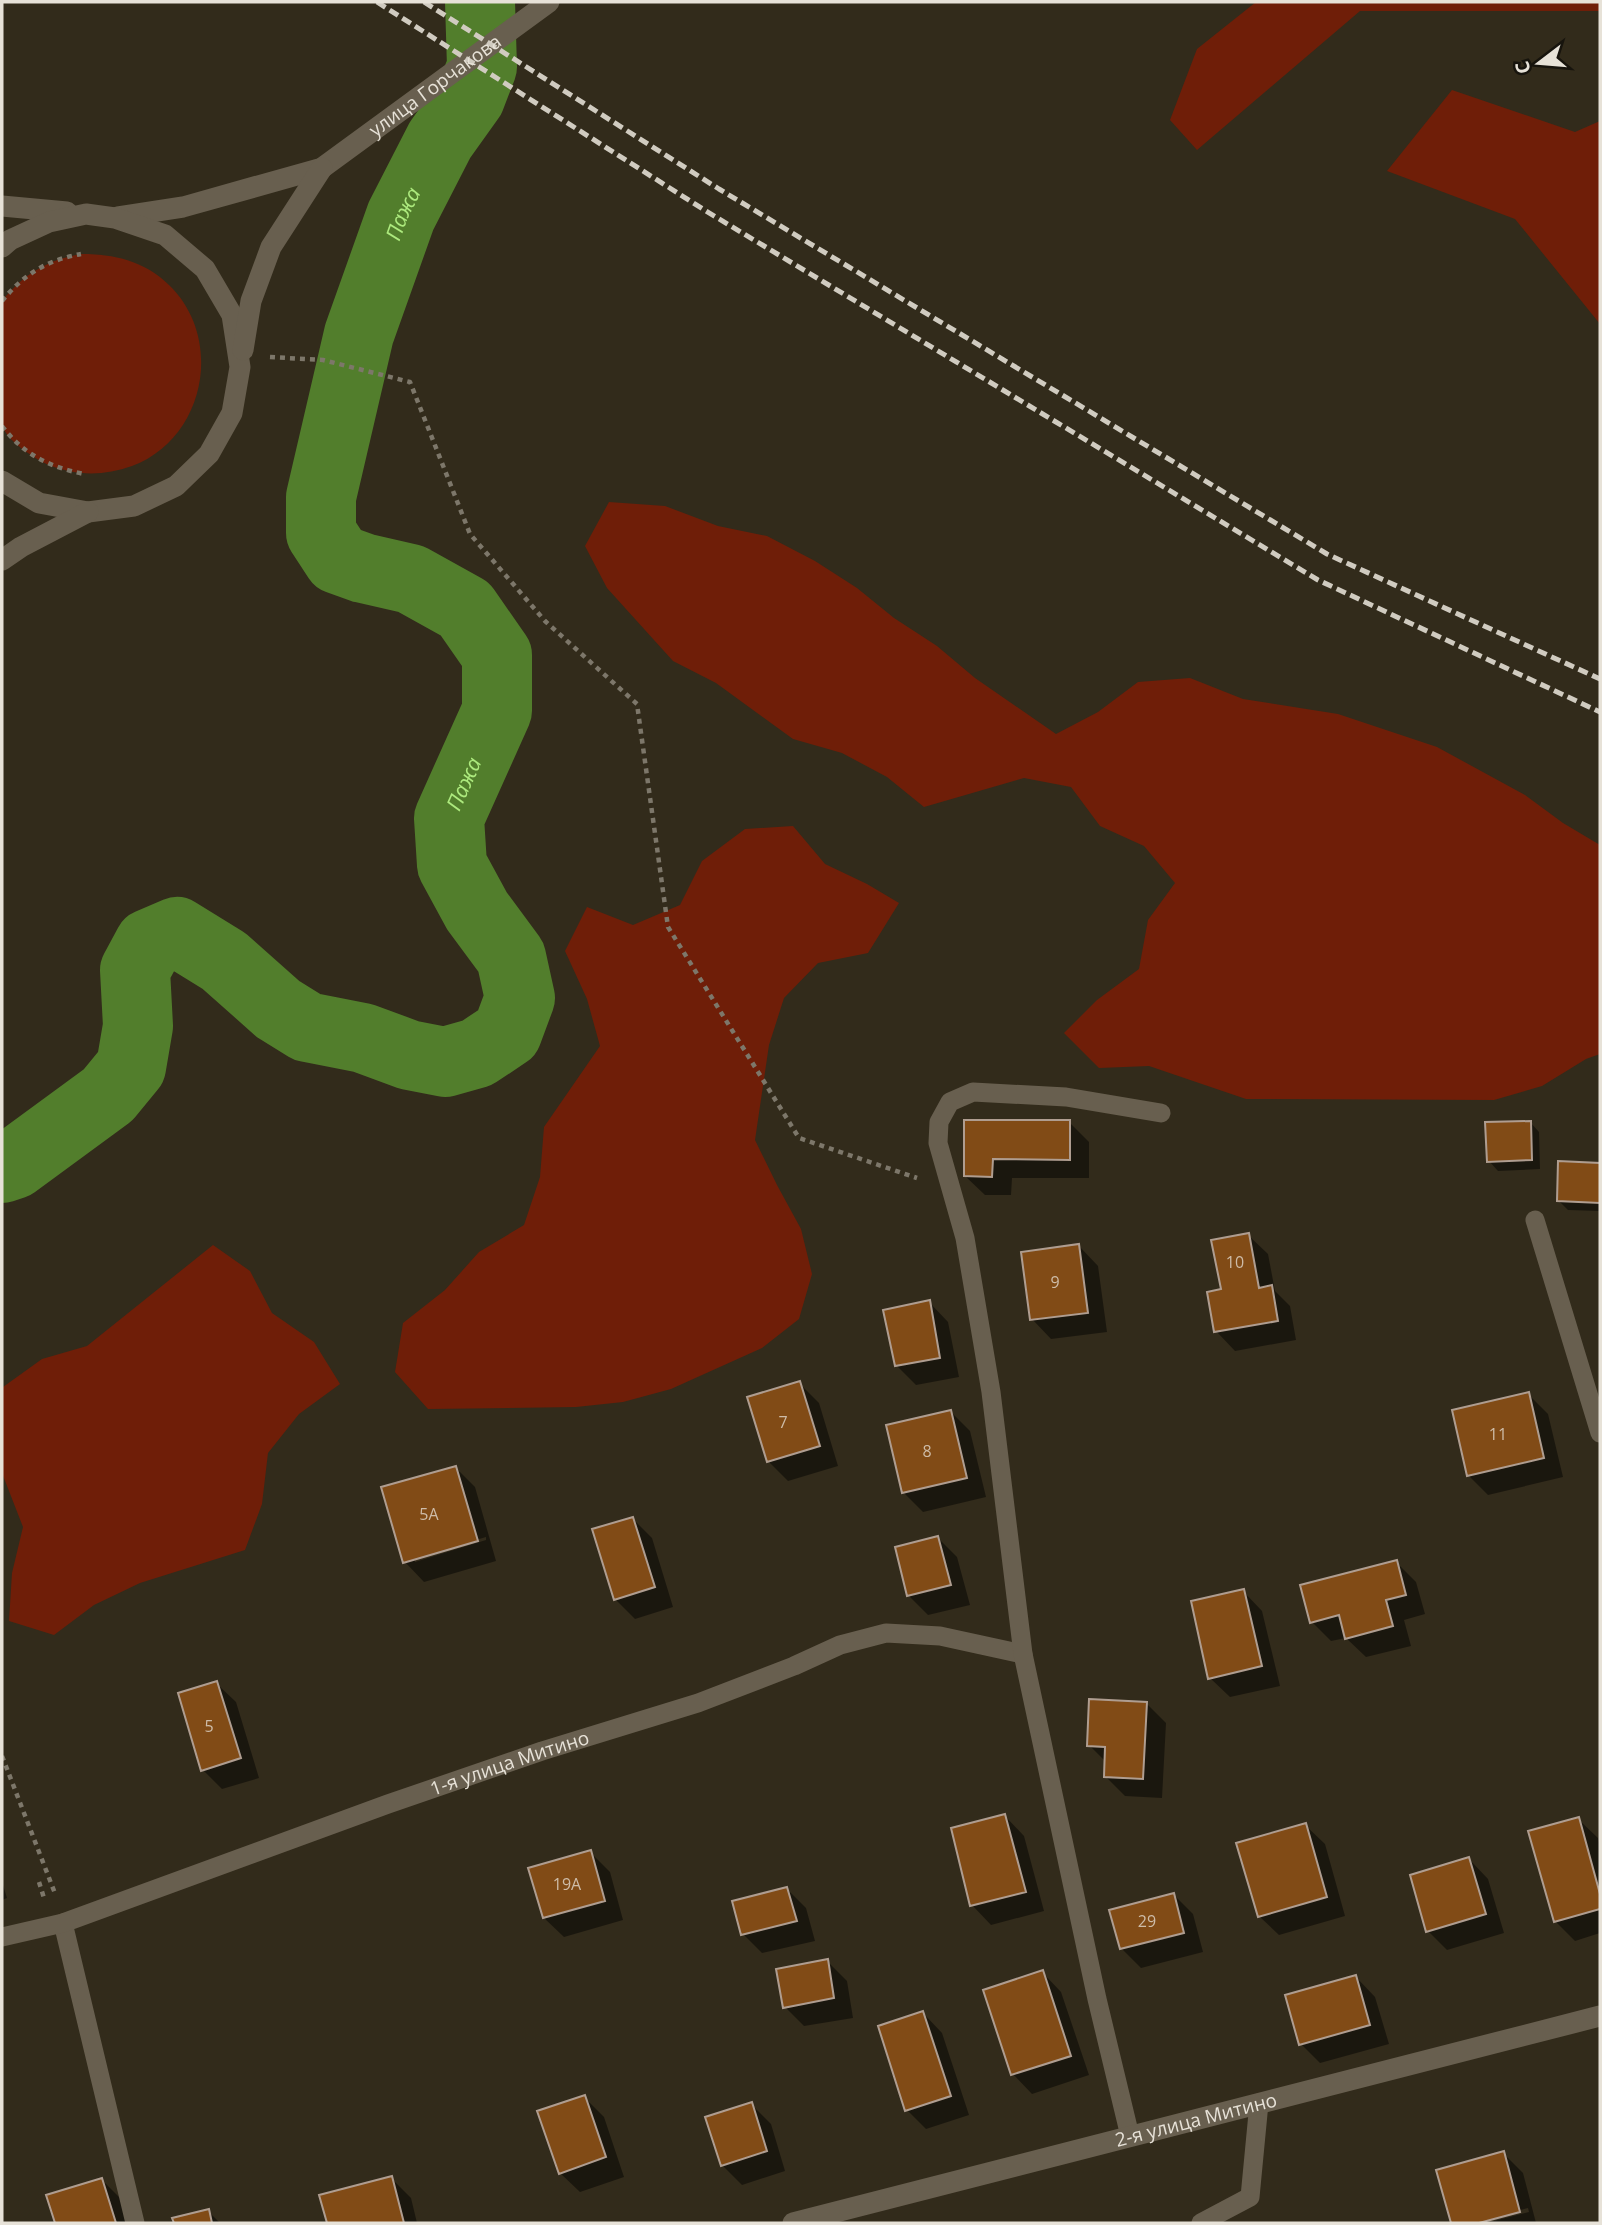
<svg xmlns="http://www.w3.org/2000/svg" width="1602" height="2225" viewBox="0 0 1602 2225" font-family="'Open Sans',sans-serif">
<style>
.green{fill:#6f1e08}
.shadow{fill:#0007;fill-rule:evenodd}
.lines{fill:none;stroke-linecap:round;stroke-linejoin:round}
.river{stroke:#527e2c;stroke-width:70}
.building{fill:#814b16;stroke:#af9d90;stroke-width:2}
.path{stroke:#7d776a;stroke-width:4.5;stroke-dasharray:5 5;stroke-linecap:butt}
.lane{stroke:#685f4f;stroke-width:19}
.street{stroke:#685f4f;stroke-width:21}
.secondary{stroke:#685f4f;stroke-width:21}
.rail{stroke:#d0cbc0;stroke-width:5;stroke-dasharray:10 5;stroke-linecap:butt}
.labels{text-anchor:middle;stroke-width:6;stroke-linejoin:round;paint-order:stroke}
.number-label{font-size:16px;fill:#cebca8}
.street-label{font-size:19px;fill:#e7e2d8;stroke:#17140d}
.water-label{font-size:21px;font-style:italic;fill:#adea7e;stroke:#17140d}
</style>
<rect width="100%" height="100%" fill="#322b1b"/>
<path class="green" d="M1256,2H1600V11H1360L1197,150L1170,120L1197,49Z
M1452,90L1575,132L1600,121V324L1515,219L1387,171Z
M81,254C114,254 145,261 169,285C225,339 205,439 132,466C104,476 76,476 49,465C35,459 4,439 2,424C0,412 2,398 2,386C2,358 2,329 2,301C24,274 47,260 81,254Z
M609,502L665,506L718,526L767,536L815,561L857,588L894,618L937,646L975,678L1056,734L1098,712L1138,682L1190,678L1243,699L1338,714L1437,747L1525,795L1563,823L1600,845V1054L1586,1059L1542,1086L1494,1100L1246,1099L1149,1066L1099,1068L1064,1033L1097,1000L1139,969L1148,920L1175,883L1144,846L1100,826L1071,787L1024,778L924,807L887,777L842,753L793,739L716,683L673,661L607,588L585,546Z
M793,826L825,864L867,884L899,903L868,953L818,963L784,998L769,1045L755,1140L777,1185L801,1229L812,1274L799,1319L762,1348L671,1389L623,1402L576,1407L428,1409L395,1372L403,1323L445,1290L479,1252L524,1225L540,1177L544,1127L600,1046L587,999L565,951L587,907L633,925L680,905L702,861L745,829Z
M213,1245L250,1271L272,1313L314,1342L340,1384L299,1414L268,1453L262,1504L245,1550L140,1583L94,1605L54,1635L9,1621L12,1573L23,1527L2,1473L3,1387L42,1359L87,1346Z"/>
<path class="shadow" d="M965,1122H1069L1089,1142V1178H1012L1011,1195H985L965,1176Z
M1530,1122L1539,1132L1540,1169L1498,1171L1489,1161Z
M1560,1163L1600,1164V1211L1568,1210L1559,1201Z
M1248,1235L1268,1254L1275,1291L1290,1306L1296,1340L1235,1351L1216,1331L1223,1291Z
M1079,1246L1098,1266L1107,1332L1051,1339L1032,1319Z
M929,1302L948,1322L959,1377L916,1385L896,1365Z
M799,1383L819,1403L838,1466L788,1481L768,1461Z
M1528,1394L1548,1414L1563,1477L1488,1495L1468,1475Z
M951,1412L970,1431L986,1497L923,1512L903,1492Z
M455,1467L475,1487L496,1561L424,1582L405,1562ZM486,1537V1540L415,1562V1558Z
M632,1518L652,1538L673,1607L635,1619L615,1599Z
M938,1538L957,1557L970,1605L928,1615L908,1595Z
M1396,1562L1416,1582L1425,1614L1404,1620L1411,1646L1366,1657L1346,1638L1331,1641L1312,1622Z
M1243,1591L1262,1611L1280,1686L1230,1697L1210,1678Z
M216,1683L236,1702L259,1778L222,1789L203,1770Z
M1146,1703L1166,1723L1162,1798L1125,1796L1106,1777V1762L1089,1745Z
M1005,1816L1024,1836L1044,1911L991,1925L972,1905Z
M1578,1819L1598,1838L1600,1847V1933L1575,1941L1555,1921Z
M1305,1825L1325,1844L1345,1916L1279,1935L1259,1916Z
M590,1852L610,1872L623,1920L564,1937L544,1918Z
M1469,1859L1488,1879L1504,1933L1447,1950L1428,1931Z
M2,1882L7,1898L2,1900Z
M787,1889L806,1908L815,1941L762,1953L743,1934Z
M1174,1895L1193,1914L1203,1952L1141,1968L1121,1948Z
M827,1961L847,1981L853,2018L804,2026L785,2007Z
M1042,1972L1061,1992L1089,2075L1032,2094L1013,2074Z
M1356,1977L1375,1997L1389,2044L1320,2063L1301,2044Z
M923,2013L942,2033L969,2115L926,2129L907,2110Z
M584,2097L604,2117L624,2177L580,2192L560,2173Z
M751,2104L771,2124L785,2171L742,2185L722,2165Z
M1503,2153L1523,2173L1536,2223H1486L1529,2212L1528,2208L1473,2223H1452L1438,2171Z
M391,2178L411,2198L417,2223H329L322,2196Z
M102,2180L121,2199L129,2223H56L48,2196Z
M208,2211L220,2223H176L175,2219Z"/>
<g class="lines">
<path class="river" id="s1" d="M2,1168L14,1164L108,1095L131,1067L138,1026L135,970L149,944L177,932L224,961L278,1009L307,1027L363,1038L409,1055L445,1062L477,1053L507,1033L520,998L511,957L477,911L452,865L449,818L497,711V655L465,609L411,579L363,568L338,559L321,533V497L359,334L401,216L440,140L470,98L482,67L480,2"/>
</g>
<path class="building" d="M964,1120H1070V1160L993,1159L992,1177L964,1176Z
M1531,1121L1532,1160L1487,1162L1485,1122Z
M1558,1161L1600,1163V1203L1557,1201Z
M1249,1233L1259,1288L1272,1285L1278,1321L1214,1332L1207,1292L1221,1289L1211,1240Z
M1079,1244L1088,1313L1030,1320L1021,1252Z
M930,1300L940,1358L895,1366L883,1310Z
M800,1381L820,1446L767,1462L747,1397Z
M1529,1392L1544,1458L1467,1476L1452,1410Z
M951,1410L967,1478L902,1493L886,1425Z
M456,1466L478,1541L403,1563L381,1487Z
M633,1517L655,1587L614,1600L592,1529Z
M938,1536L951,1585L907,1596L895,1547Z
M1397,1560L1406,1595L1386,1600L1393,1626L1345,1639L1339,1615L1310,1623L1300,1585Z
M1244,1589L1262,1666L1208,1679L1191,1601Z
M217,1681L241,1758L201,1771L178,1693Z
M1089,1699L1147,1702L1143,1779L1104,1777L1105,1747L1087,1746Z
M1005,1814L1026,1892L970,1906L951,1828Z
M1579,1817L1600,1894V1909L1554,1922L1528,1831Z
M1306,1823L1327,1897L1258,1917L1236,1843Z
M591,1850L605,1901L543,1918L528,1868Z
M1469,1857L1486,1914L1426,1932L1410,1875Z
M787,1887L797,1921L741,1935L732,1901Z
M1174,1893L1184,1933L1120,1949L1109,1910Z
M828,1959L834,1998L783,2008L776,1969Z
M1043,1970L1071,2056L1011,2075L983,1990Z
M1356,1975L1370,2025L1299,2045L1285,1995Z
M923,2011L951,2096L905,2111L878,2026Z
M585,2095L606,2157L559,2174L537,2111Z
M752,2102L767,2151L721,2166L705,2117Z
M1504,2151L1520,2212L1479,2223H1451L1436,2170Z
M392,2176L404,2223H327L319,2195Z
M102,2178L116,2223H55L46,2195Z
M209,2209L212,2223H174L172,2218Z"/>
<g class="lines">
<path class="path" d="M2,301C24,274 47,260 81,254
M270,357L323,360L410,382L470,534L545,621L637,704L668,927L799,1138L917,1178
M2,426C23,454 49,467 84,474
M2,1756L56,1896
M39,1882L44,1898"/>
<g class="lane">
<path d="M1535,1220L1600,1433"/>
<path d="M63,1923L135,2223"/>
<path id="s2" d="M2,1937L63,1923L388,1804L542,1751L698,1703L794,1666L840,1645L886,1633L940,1636L1023,1654"/>
<path d="M1130,2136L1097,1999L1023,1654L991,1392L965,1238L938,1143L939,1122L950,1102L973,1092L1066,1097L1161,1113"/>
<path d="M1201,2223L1250,2197L1259,2103"/>
</g>
<path class="street" id="s3" d="M793,2223L1600,2016"/>
<g class="secondary">
<path d="M2,206L67,212"/>
<path id="s4" d="M118,217L183,207L322,168L549,2"/>
<path d="M2,247L10,240L49,222L86,214L115,218L165,235L205,269L232,315L240,367L232,413L209,454L176,486L134,506L88,512L39,503L2,481"/>
<path d="M243,350L251,301L271,247L322,168"/>
<path d="M2,560L21,547L88,512"/>
</g>
<path class="rail" d="M377,2L706,211L1318,580L1600,712
M424,2L719,189L1327,554L1600,679"/>
</g>
<g class="labels">
<g class="number-label">
<text x="1235" y="1268">10</text>
<text x="1055" y="1288">9</text>
<text x="783" y="1428">7</text>
<text x="1498" y="1440">11</text>
<text x="927" y="1457">8</text>
<text x="429" y="1520">5А</text>
<text x="209" y="1732">5</text>
<text x="567" y="1890">19А</text>
<text x="1147" y="1927">29</text>
</g>
<g class="street-label">
<text dy="7" stroke="none"><textPath href="#s4" startOffset="350">улица Горчакова</textPath></text>
<text dy="7" stroke="none"><textPath href="#s2" startOffset="537">1-я улица Митино</textPath></text>
<text dy="7" stroke="none"><textPath href="#s3" startOffset="416">2-я улица Митино</textPath></text>
</g>
<g class="water-label">
<text dy="7" stroke="none"><textPath href="#s1" startOffset="1662">Пажа</textPath></text>
<text dy="7" stroke="none"><textPath href="#s1" startOffset="970">Пажа</textPath></text>
</g>
</g>
<rect width="1602" height="2225" fill="none" stroke="#e7e2d8" stroke-width="7"/>
<g transform="translate(1539 63) rotate(254)" stroke="#17140d" stroke-width="5" paint-order="stroke">
<path d="M0-5L12 26L0 18L-12 26Z" fill="#e7e2d8"/>
<text y="-10" font-size="19" font-weight="bold" text-anchor="middle" fill="#e7e2d8">С</text>
</g>
</svg>
